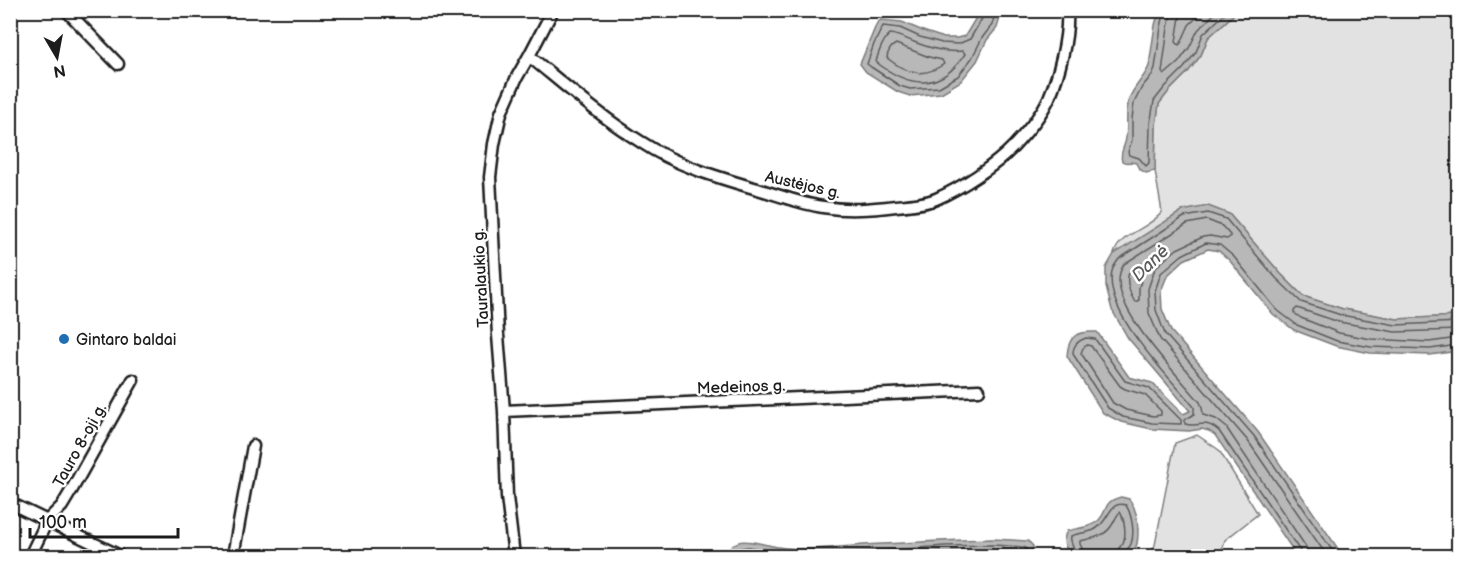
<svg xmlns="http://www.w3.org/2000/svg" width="1469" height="567" viewBox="0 0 1469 567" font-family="'Balsamiq Sans',sans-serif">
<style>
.green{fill:#e2e2e2;stroke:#7f7f7f;stroke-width:1.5}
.water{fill:#b8b8b8;stroke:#7a7a7a;stroke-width:1.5}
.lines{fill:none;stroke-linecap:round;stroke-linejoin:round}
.shore{stroke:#5a5a5a;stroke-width:1.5}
.minor-casing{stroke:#1c1c1c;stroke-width:15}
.minor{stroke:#fff;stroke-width:10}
.poi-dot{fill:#1f6fb2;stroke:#fff;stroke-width:2}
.labels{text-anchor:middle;stroke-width:5;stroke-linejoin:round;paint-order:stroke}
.street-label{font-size:16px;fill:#1c1c1c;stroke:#fff}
.poi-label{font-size:16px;fill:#1c1c1c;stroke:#fff;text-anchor:start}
.water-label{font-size:18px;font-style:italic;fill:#5a5a5a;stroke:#fff}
</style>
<rect width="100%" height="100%" fill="#fff"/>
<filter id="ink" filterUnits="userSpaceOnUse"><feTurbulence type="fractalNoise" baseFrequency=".0167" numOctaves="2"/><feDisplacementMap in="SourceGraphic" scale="12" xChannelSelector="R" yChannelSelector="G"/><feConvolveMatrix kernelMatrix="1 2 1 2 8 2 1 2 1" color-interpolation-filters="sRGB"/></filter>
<g filter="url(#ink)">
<path class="green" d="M1236,11H1458V316L1397,319L1343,309L1303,296L1281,274L1229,214L1114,254C1119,233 1150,229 1162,212L1155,171L1156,125L1159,104L1169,91L1188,72L1201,55L1208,38L1233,15Z
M1197,435L1219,450L1258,514L1225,540L1220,556H1149L1155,545L1175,443Z"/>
<path class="water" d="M980,11H1002L997,28L987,40L977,61L961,81L941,93L910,96L898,92L866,72L860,64L877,23L881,20L902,22L923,31L944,38H957L965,36Z
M1159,11H1236L1233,15L1208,38L1201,55L1188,72L1169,91L1159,104L1156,125L1155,171L1146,173L1139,169L1136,163C1131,161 1126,164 1122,161C1119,153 1125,147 1126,138C1128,125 1125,112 1129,99C1134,86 1145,77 1149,66L1155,25Z
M1208,206L1229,214L1281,274L1303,296L1343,309L1397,319L1458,316V351L1430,355L1370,353L1336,346L1294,330L1273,314L1230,261L1219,251L1208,249L1184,260L1167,276L1161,291L1162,309L1171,331L1258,432L1343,556H1297L1215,435L1209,431L1202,429L1189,431L1152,429L1121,422L1103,413L1067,356C1068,335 1078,331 1097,332L1129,377L1152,383L1183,414L1190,411L1128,338L1112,310L1106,287V268L1114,254L1182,211Z
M1121,497L1129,499C1136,508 1138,519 1138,530C1138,539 1138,551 1128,556C1122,558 1085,556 1076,556C1065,552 1061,541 1067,531C1077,528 1091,528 1099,520C1109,509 1102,502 1121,497Z
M993,539L1028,541L1033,546L1032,555L1029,556H724C736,535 748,541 768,545C800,553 832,547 864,545C907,543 950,540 993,539Z"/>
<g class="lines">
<path class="shore" d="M984,10V15L970,39L958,44L942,43L920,37L900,28L883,26L874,44L867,64L871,67L900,86L910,89L939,87L958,76L972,58L982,38L992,25L996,10
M1165,10L1161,27L1155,68L1152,75L1142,87L1134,103L1132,119V140L1128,152L1129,155L1139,158L1146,166L1149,163L1150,125L1154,101L1165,87L1184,68L1196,52L1203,34L1229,10
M1172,10L1168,28L1162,72L1164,75L1178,63L1189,48L1198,30L1218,10
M1181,10L1176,42L1179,45L1181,43L1189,25L1204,10
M890,34C899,35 906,39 914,42C930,48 946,53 963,51L965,54C940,92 909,88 876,62C878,53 883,40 890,34Z
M896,44L929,57L942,60L944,64C923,79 906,73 887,58C887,53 891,46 896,44Z
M1141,264H1144L1146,267L1139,287V300L1135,302C1131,296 1125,282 1129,273C1131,269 1137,267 1141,264Z
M1458,330L1395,332L1339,322L1297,308L1294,311V313L1301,318L1339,333L1371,339L1429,342L1458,338
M1086,338L1095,339L1125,381L1149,388L1181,420V424L1152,423L1123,417L1108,408L1073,354C1073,345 1078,341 1086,338Z
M1087,345L1091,346L1120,386L1125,389L1145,395L1161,411V415L1153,416L1126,410L1113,403L1081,353L1083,348Z
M731,556L741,548L749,547L767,551L801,555H826L945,546L993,545L1024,547L1026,549V556
M904,556L992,552L1016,554L1018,556
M1076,556C1076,549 1069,545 1071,536C1078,533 1087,533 1094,530C1110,522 1108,500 1126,505C1132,515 1135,533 1131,544C1128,550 1125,550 1124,556
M1084,556L1083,550L1080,544V541C1092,538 1105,537 1112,525C1115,520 1116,516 1120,512C1124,518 1127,535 1123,543C1119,548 1117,549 1116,556
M1301,556L1300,551L1219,431C1204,418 1200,428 1185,424V420L1194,414V407C1169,376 1103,314 1112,271C1113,267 1116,263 1119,259L1184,217L1208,213L1226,219L1276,278L1301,302L1341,315L1396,325L1458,322
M1309,556L1306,547L1226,427L1216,419L1203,415L1202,407L1200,402C1178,375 1110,308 1120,273C1120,271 1123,266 1124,264L1187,224L1207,220L1222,226L1230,235V237L1227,239L1210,236L1203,237L1177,249L1157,266L1154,271L1148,289L1149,313L1160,339L1248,441L1327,556
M1336,556L1254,436L1165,334L1156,310L1155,291L1161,273L1182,255L1206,243L1220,245L1234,257L1277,310L1297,325L1337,341L1371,347L1430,349L1458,345"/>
<g class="minor-casing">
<path id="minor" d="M66,10L118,64
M529,56C566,86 601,117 641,142C676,165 713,176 754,188C776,194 801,204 823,207C848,211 871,209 896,206C908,205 924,204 936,199C961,188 995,166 1014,146C1027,132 1041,116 1049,98C1059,75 1069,37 1067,10
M504,411L979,390
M10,503L120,556
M30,556L47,521L62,506L71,491L133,380
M233,556L253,446
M514,556L507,497L504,411L498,335L490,177L494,144L501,113L517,77L529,56L553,10"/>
</g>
<use href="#minor" class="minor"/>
</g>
</g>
<circle class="poi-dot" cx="64" cy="339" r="6"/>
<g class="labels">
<g class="street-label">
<text transform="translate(803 184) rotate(13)" y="6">Austėjos g.</text>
<text transform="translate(480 278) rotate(-93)" y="6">Tauralaukio g.</text>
<text transform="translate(741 386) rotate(-2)" y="6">Medeinos g.</text>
<text transform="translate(79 445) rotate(-61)" y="6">Tauro 8-oji g.</text>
</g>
<g class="poi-label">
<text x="76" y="345">Gintaro baldai</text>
</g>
<g class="water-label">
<text transform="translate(1150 263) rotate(-44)" y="6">Danė</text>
</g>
</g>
<rect width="1469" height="567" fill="none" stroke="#fff" stroke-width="36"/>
<rect x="18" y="18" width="1433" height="531" fill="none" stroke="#1c1c1c" stroke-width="2" filter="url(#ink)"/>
<g transform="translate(57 57) rotate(170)" stroke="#ffffff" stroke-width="4.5" paint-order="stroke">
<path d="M0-4.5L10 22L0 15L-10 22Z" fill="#1c1c1c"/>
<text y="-9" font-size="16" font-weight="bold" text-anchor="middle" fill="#1c1c1c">N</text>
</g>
<path d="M30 528v9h148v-9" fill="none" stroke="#1c1c1c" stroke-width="3"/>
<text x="39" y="528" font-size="18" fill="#1c1c1c" stroke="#ffffff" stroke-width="4.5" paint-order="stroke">100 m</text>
</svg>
